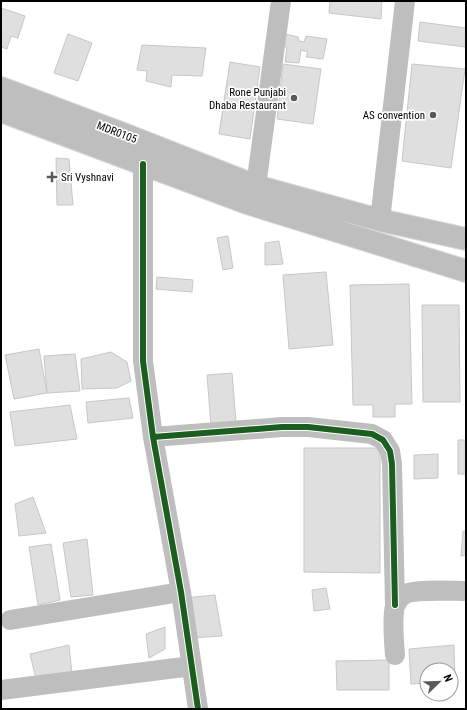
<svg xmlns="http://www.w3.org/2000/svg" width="467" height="710" viewBox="0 0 467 710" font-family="'Roboto Condensed',sans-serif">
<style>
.building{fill:#dfdfdf;stroke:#c7c7c7}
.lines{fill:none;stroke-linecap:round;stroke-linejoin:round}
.major-casing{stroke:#dbdbdb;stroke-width:24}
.minor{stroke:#bebebe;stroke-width:20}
.major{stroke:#bebebe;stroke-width:22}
.cycleway-casing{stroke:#fff;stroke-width:8}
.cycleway{stroke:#1b5e20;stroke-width:6}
.poi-dot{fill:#595959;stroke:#fff;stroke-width:1.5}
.labels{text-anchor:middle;stroke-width:3.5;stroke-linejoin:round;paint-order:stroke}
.poi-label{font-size:11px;fill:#000;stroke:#fff;text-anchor:end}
.street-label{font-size:11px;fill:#000;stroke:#fff}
</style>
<rect width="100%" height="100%" fill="#fff"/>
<path class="building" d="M330,1H382L381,19L329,13Z
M1,8L25,16L18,38L11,36L7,49L1,47V37L2,34H1Z
M420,22L466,28V47L418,41Z
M68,34L92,43L78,81L54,73Z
M285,34L298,37L299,41L304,42L306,36L327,39L323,59L306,57L308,52L301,50L299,63L285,62L287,47L282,46Z
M142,45L206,48L202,76L172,75L171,87L146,81L147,71L137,70Z
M230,62L260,67L250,139L219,134Z
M283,64L321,69L313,124L277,119Z
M412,64L465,69L451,168L402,161Z
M56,158L69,159L73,205H57Z
M228,236L233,268L223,270L217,238Z
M279,241L283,264L265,265V243Z
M326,272L333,345L289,349L283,275Z
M157,277L193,280L192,292L156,289Z
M409,284L412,404H395V417H373V405H353L350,285Z
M422,305H459L460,402H423Z
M39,349L47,393L14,399L5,355Z
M111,352L127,362L131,381L117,388L82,389L81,359Z
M75,354L80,391L47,393L44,356Z
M232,373L236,422L211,425L207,375Z
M129,398L133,418L88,423L86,402Z
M70,405L77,439L15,446L10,412Z
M458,440H466V474H458Z
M304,448H380V573L304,572Z
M438,454V478L414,479V455Z
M33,497L46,533L19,536L15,504Z
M463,531H466V555L461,556Z
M87,539L93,595L71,597L63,543Z
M51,544L60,600L38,605L29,547Z
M326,588L330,609L314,611L312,590Z
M215,595L222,636L191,638L185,598Z
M165,627V649L149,658L146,634Z
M69,645L72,674L36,679L30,654Z
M454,645L455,683H451V670H427V683L411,684L409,649Z
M389,660V690H337L336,661Z"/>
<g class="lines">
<g class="major-casing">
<path id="major" d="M1,88L126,135L256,186L380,220L466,239
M1,111L247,203L466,271"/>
</g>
<path class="minor" d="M143,164V361L153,437L181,592L198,709
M252,201L256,186L281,1
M380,220L405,1
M153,437L282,427H308L372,434L383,440L390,451L392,464L395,605
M10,620L181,592
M395,655C394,643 392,617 395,606C397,601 400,597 405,594C415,589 453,591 466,591
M1,690L192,666"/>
<use href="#major" class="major"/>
<g class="cycleway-casing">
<path id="cycleway" d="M143,164V361L153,437L181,592L198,709
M153,437L282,427H308L372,434L383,440L390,451L392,464L395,605"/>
</g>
<use href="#cycleway" class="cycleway"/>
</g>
<g class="poi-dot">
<circle cx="294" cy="98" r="4"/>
<circle cx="433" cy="115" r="4"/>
<path d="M50 171h4v4h4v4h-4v4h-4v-4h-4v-4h4z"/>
</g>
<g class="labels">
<g class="poi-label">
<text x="286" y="96">Rone Punjabi<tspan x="286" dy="13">Dhaba Restaurant</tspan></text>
<text x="425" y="119">AS convention</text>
<text x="61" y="181" text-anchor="start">Sri Vyshnavi</text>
</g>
<g class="street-label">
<text transform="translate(117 132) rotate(21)" y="4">MDR0105</text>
</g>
</g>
<rect width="467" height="710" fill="none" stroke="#000000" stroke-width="4"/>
<g transform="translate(439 682) rotate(67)"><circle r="19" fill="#ffffff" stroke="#999999"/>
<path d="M0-3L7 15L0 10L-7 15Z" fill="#595959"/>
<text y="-6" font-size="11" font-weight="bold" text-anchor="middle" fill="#000000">N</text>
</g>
</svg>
